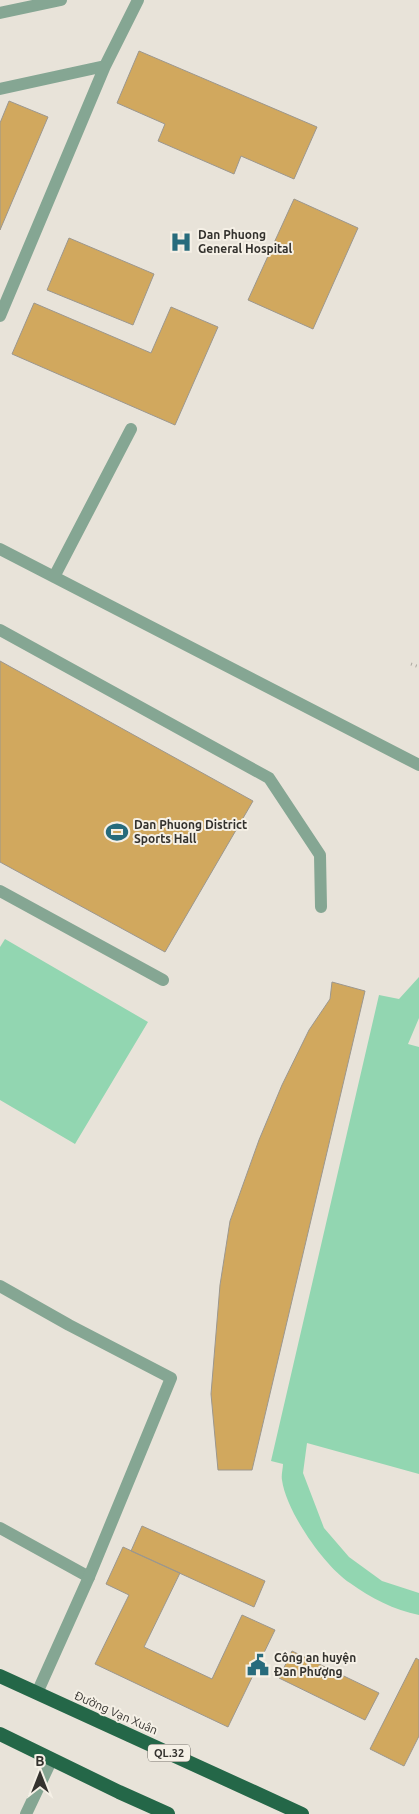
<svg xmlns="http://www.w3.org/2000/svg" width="419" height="1814" viewBox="0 0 419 1814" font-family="Ubuntu,sans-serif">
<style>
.green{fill:#92d6b1}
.building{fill:#d1a85e;stroke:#9c978e}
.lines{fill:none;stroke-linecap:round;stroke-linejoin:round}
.path{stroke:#aca8a0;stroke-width:3;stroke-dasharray:1 4;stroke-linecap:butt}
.service{stroke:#85a693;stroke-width:12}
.minor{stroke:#85a693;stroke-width:12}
.tertiary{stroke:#85a693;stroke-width:12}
.trunk{stroke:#246748;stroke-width:14}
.labels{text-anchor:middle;stroke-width:4;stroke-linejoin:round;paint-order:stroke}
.shield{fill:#f5f0e6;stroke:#6e6b65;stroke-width:1}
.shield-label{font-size:11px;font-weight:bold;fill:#34322e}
.poi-label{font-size:12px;font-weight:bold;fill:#34322e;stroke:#f5f0e6;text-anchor:start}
.street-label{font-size:12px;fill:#34322e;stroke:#f5f0e6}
</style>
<rect width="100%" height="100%" fill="#e8e3d9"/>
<path class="green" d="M5,939L148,1022L75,1144L0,1100V947Z
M419,977V1018L408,1044L419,1047V1474L307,1443L303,1473L324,1528L349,1557L382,1581L419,1593V1615C394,1610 371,1598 350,1583C324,1566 286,1511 282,1480C281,1475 283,1469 283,1464L271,1461L379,995L399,999Z"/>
<path class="building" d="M139,51L317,127L294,179L241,156L234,174L158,141L165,124L117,103Z
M9,101L48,117L0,230V123Z
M294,199L358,228L313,329L248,300Z
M69,238L154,274L133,325L47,290Z
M34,303L151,353L171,307L218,327L175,425L12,354Z
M0,661L253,801L165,952L0,862Z
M332,982L365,991L252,1470H218L211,1394L220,1285L230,1221L259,1140L282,1085L309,1030L330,999Z
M142,1526L265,1581L254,1607L131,1551Z
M123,1547L180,1573L144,1647L212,1679L242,1615L275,1630L228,1727L95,1664L129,1595L106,1584Z
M292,1651L379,1693L365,1720L279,1678Z
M416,1658L419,1660V1736L404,1766L370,1749Z"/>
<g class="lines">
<path class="path" d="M411,664L419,667"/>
<path class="service" d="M0,89L105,66
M0,316L105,66L138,0
M0,630L269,778L320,855L321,907
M0,891L163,980
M0,1528L89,1577"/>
<path class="minor" d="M0,549L419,765
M54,577L131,429
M0,1286L69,1325L171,1378L89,1577L37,1693
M26,1814L52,1759"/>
<path class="tertiary" d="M0,13L61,0"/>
<path class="trunk" d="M0,1676L302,1814
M0,1734L119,1792L168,1814"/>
</g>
<defs>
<g id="hospital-bare" transform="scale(1.725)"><path d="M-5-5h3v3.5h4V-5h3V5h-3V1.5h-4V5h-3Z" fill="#276b7c" stroke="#f5f0e6" stroke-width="2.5" paint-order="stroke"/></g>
<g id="stadium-bare" transform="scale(1.725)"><path d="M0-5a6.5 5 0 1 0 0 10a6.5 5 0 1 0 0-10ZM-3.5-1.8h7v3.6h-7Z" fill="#276b7c" stroke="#f5f0e6" stroke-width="2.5" paint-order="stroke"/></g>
<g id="civic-bare" transform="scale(1.725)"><path d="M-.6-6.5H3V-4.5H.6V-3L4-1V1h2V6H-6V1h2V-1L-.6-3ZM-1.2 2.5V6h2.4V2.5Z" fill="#276b7c" stroke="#f5f0e6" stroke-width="2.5" paint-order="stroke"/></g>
</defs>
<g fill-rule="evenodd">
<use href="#hospital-bare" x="181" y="242"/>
<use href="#stadium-bare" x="117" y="832"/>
<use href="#civic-bare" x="258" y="1665"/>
</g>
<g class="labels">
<rect class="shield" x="148" y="1744.5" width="42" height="17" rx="4"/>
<g class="shield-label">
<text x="169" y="1757">QL.32</text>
</g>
<g class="poi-label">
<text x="198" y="239">Dan Phuong<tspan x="198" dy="14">General Hospital</tspan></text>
<text x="134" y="829">Dan Phuong District<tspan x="134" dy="14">Sports Hall</tspan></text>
<text x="274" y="1662">Công an huyện<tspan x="274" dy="14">Đan Phượng</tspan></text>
</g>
<g class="street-label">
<text transform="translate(116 1713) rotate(24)" y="4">Đường Vạn Xuân</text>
</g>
</g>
<g transform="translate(40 1774)" stroke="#f5f0e6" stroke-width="4" paint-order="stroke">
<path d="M0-4L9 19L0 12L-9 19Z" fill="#34322e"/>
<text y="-8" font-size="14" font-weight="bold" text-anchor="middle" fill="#34322e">B</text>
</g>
</svg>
